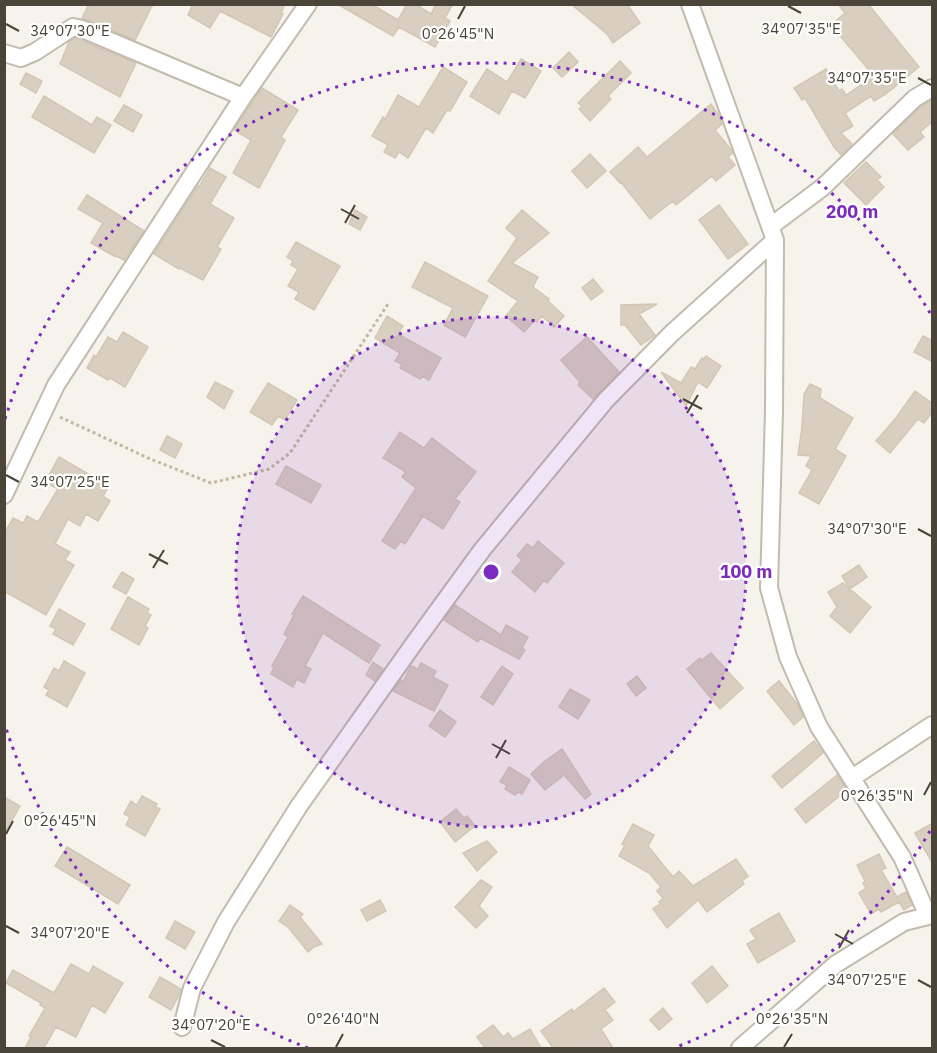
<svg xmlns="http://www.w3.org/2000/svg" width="937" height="1053" viewBox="0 0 937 1053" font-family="'IBM Plex Sans',sans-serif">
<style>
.building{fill:#d8cfc1;stroke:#d3c7b4;stroke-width:1.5}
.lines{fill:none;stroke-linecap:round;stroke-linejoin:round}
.minor-casing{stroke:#c2bbae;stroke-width:20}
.path{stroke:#c4b79f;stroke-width:3;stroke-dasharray:3 3;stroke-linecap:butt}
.minor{stroke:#fff;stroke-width:16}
.ticks{fill:none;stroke:#4b4439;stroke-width:2}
.ring{fill:none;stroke:#7b2cbf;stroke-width:3;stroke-dasharray:3 6}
.ticks-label{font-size:15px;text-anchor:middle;fill:#4b4439;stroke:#fff;stroke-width:4.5;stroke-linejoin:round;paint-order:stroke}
.centre{fill:#7b2cbf;stroke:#fff;stroke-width:3}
.ring-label{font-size:18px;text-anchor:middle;font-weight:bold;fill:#7b2cbf;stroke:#fff;stroke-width:4.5;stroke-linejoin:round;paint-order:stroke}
</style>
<rect width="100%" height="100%" fill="#f6f3ec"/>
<path class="building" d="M89,4H153L135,40L82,18Z
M193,4H285L281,13L283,14L271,37L220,11L210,28L188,15Z
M337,4H371L398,20L407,4H415L431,14L436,4H453L445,18L450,21L435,47L399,27L393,36Z
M571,4H627L640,23L613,43L607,34Z
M838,4H868L919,67L886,94L874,101L871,96L845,113L853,126L841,133L852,144L841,155L834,147L805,98L802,100L794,88L826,69L839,91L842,89L846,95L874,76L831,25L845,13Z
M75,38L136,63L120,97L60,64L69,42Z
M569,52L578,62L562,77L553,68Z
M521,59L541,71L525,98L512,91L499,114L470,96L487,69L507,82Z
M620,61L631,73L608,96L611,99L590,121L579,109L582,106L578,103Z
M443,67L467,82L450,111L447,110L433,133L426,128L408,158L399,152L395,158L384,152L388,145L372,136L383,117L385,119L398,95L419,107Z
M26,73L42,81L36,93L20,84Z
M262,88L298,110L281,137L285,140L259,188L233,173L251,140L234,130Z
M44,96L92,125L97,117L111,125L94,153L32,117Z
M933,100V121L920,132L924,137L908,150L893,134L921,106Z
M711,104L718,114L722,124L715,130L732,151L733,153L728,157L735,165L716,181L712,176L676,205L673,201L650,219L621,182L620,183L610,172L638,147L647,157Z
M124,105L142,115L133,132L114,121Z
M590,154L606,171L587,188L572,171Z
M866,162L881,177L877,180L884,187L866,205L844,183Z
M210,168L226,177L210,204L234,218L217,247L221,249L203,280L180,268L179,269L154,254L198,186L199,187Z
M87,195L144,231L124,260L114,255V256L91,243L103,223L78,209Z
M719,205L748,244L728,259L699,220Z
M355,210L367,217L360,230L349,224Z
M522,210L549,233L512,263L538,277L533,287L549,299L548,301L564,316L554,327L542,316L537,322L535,320L524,332L506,316L518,301L488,281L517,238L506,228Z
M296,242L340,266L314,310L295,299L299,292L288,286L298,269L291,265L293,261L287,257Z
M425,262L488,296L465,337L444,325L453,308L412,287Z
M593,279L603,291L591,300L582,288Z
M657,304L639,314L655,335L641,345L625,325H621V305Z
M387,316L403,326L398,334L441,358L429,380L422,376L420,379L400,368L402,364L395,361L400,353L375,338Z
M123,332L148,347L125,387L110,378L108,380L87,368L94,355L96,357L108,337L117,342Z
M923,336L933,341V362L914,352Z
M587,337L619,372L593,399L578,385L580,382L561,360Z
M706,356L721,366L707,388L698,382L686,406L661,372L681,383L691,367L695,369L702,358L704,359Z
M215,382L233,391L224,409L207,397Z
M268,383L297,400L285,420L278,416L272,425L250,412Z
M810,384L821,389L820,398L853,418L835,449L846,456L819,504L799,493L812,470L806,466L811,456L798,455L802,427L804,394Z
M915,391L933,404V411L924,423L918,419L890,453L876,441L896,418Z
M400,432L424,448L432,438L476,472L455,499L460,502L443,529L423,516L405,544L401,541L395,549L382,541L416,488L402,477L406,472L383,458Z
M167,436L182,444L175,458L160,450Z
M59,457L109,486L103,496L110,501L98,521L86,514L80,526L68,519L55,544L70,552L65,560L74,565L46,615L4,591V534L13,518L23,523L27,516L38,522L58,489L45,482Z
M286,466L321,485L311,503L276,484Z
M538,541L564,563L547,583L544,580L535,592L512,572L522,560L517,556L527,544L533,548Z
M859,565L867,577L850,589L842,576Z
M122,572L134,579L126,594L113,587Z
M843,583L871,607L850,633L830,616L837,607L828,592Z
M303,596L380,645L369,663L323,633L305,666L311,669L304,683L297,679L293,687L271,674L274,667L272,666L288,637L284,634L294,615L292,614Z
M128,597L149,609L147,613L151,615L145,626L148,628L139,645L111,629Z
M455,605L501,635L506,625L528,637L522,648L525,650L519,659L480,638L478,642L444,620Z
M59,609L85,624L73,645L53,634L56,629L50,626Z
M711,653L743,688L720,709L687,669L700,658L702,660Z
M64,661L85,673L67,707L46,695L49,690L44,687L54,668L59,671Z
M373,662L383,669L375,681L366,675Z
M421,663L436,671L433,677L448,685L434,711L393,691L401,680L403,682L411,666L418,669Z
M502,666L513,674L493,705L481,697Z
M637,676L646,688L636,696L627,684Z
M779,681L798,705L803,717L794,725L767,691Z
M570,689L590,700L578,719L559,707Z
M440,710L456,722L445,737L429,726Z
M814,741L823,753L782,788L772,776Z
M562,749L591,794L585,799L564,775L545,790L531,774L545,761Z
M509,767L530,780L522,794L518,792L515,795L505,789L507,785L500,782Z
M837,775L847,790L806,823L795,809Z
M142,796L157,804L155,807L160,809L145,836L126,825L130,817L124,814L131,801L137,805Z
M4,797L20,806L4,834Z
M456,809L464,818L467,816L475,826L455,842L440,822Z
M933,823V864L915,833Z
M633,824L654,835L648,846L673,877L679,871L693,886L736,859L748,876L742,881L744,884L707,912L698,900L667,928L653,909L660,904L659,902L663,898L657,891L661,887L649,873L619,856L625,845L622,844Z
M487,841L497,852L477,871L463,853Z
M67,847L130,885L118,904L55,866Z
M879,854L886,868L881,870L897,897L906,892L912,905L904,910L899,902L881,912L879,909L871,914L859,893L866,888L863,883L865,881L857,865Z
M481,880L492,887L479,906L488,916L476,928L455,907Z
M380,900L386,911L367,921L361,910Z
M290,905L303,914L300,917L322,944L314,947L308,952L288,927L279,921Z
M779,913L795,941L758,963L747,944L756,939L750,930Z
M175,921L195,932L185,949L166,938Z
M71,964L89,974L93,966L123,983L105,1013L92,1005L76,1037L56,1027L44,1048H25L31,1037L29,1036L45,1008L40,1005L41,1003L6,983L13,970L54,993Z
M712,966L728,986L707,1003L692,983Z
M160,977L181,989L179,995L171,1010L149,997Z
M604,988L615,1002L605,1010L613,1020L601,1029L613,1048H553L541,1031L572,1009L573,1012Z
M663,1008L672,1019L659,1030L650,1020Z
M493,1025L503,1037L508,1033L513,1039L530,1029L541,1048H485L477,1037Z"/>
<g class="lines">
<g class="minor-casing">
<path id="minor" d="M690,4L775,240L774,411L769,588L788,657L819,727L902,857L928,916L904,922L836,964L740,1048
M4,53L21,58L35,52L73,27L82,29L243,97
M771,226L823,187L915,98L932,88
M4,495L56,385L243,97L308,4
M852,778L932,725
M182,1027L192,988L226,922L299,806L415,642L482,550L606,400L672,333L775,240"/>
</g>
<path class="path" d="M60,417L148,458L211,483L269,469L290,453L388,304"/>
<use href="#minor" class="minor"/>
</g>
<path class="ticks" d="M788,6L801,13M458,19L465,6M6,24L19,31M918,78L931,85M341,209L359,219M345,223L355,205M683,399L702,409M687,413L698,395M6,475L19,482M918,529L931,536M149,554L168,564M153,568L164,550M492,744L510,754M496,758L506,740M924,795L931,782M6,834L13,821M6,926L19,933M835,934L853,944M839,948L849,930M918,980L931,987M211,1040L225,1047M336,1047L343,1034M784,1047L792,1034"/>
<circle cx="491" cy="572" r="255" fill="#7b2cbf" fill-opacity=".12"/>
<g class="ring">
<circle cx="491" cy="572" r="255"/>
<path d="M930 831A510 510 0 0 1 674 1048M308 1048A510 510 0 0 1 5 725M5 419A510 510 0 0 1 930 313"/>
</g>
<g class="ticks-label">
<text x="801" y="34">34°07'35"E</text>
<text x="70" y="36">34°07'30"E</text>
<text x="458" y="39">0°26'45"N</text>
<text x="867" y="83">34°07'35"E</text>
<text x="70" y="487">34°07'25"E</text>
<text x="867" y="534">34°07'30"E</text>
<text x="877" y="801">0°26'35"N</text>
<text x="60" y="826">0°26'45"N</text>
<text x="70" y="938">34°07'20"E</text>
<text x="867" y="985">34°07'25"E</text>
<text x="343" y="1024">0°26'40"N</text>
<text x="792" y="1024">0°26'35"N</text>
<text x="211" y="1030">34°07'20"E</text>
</g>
<circle cx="491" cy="572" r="9" class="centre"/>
<g class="ring-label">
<text x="852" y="218">200 m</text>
<text x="746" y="578">100 m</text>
</g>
<rect width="937" height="1053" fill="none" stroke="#4b4439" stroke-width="12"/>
</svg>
